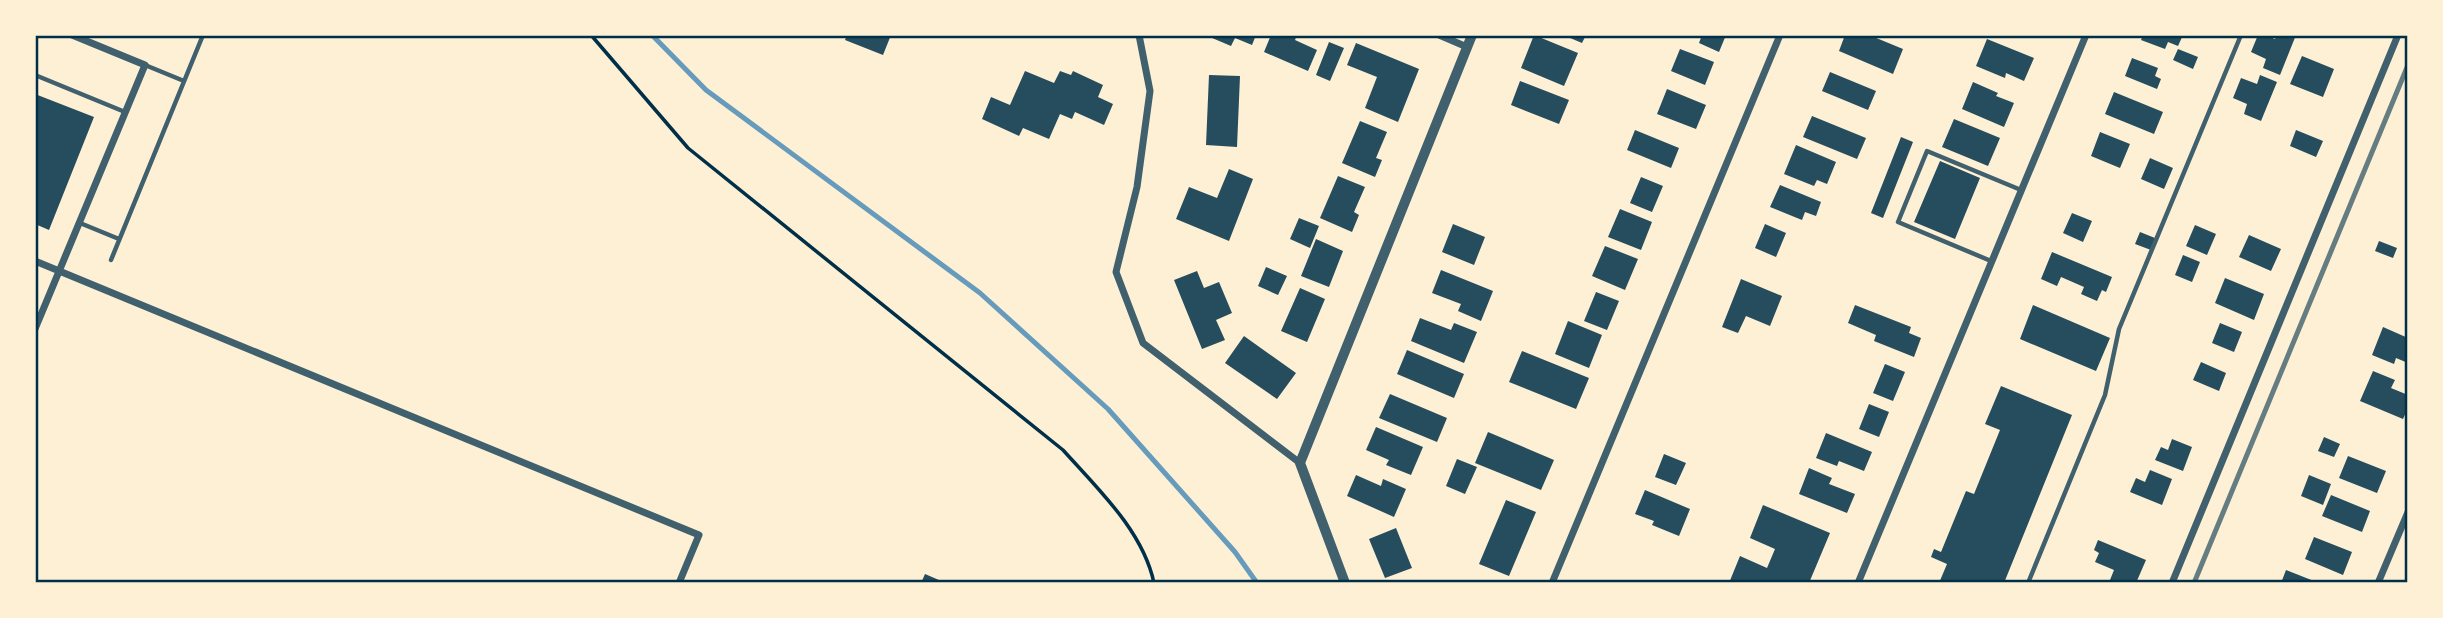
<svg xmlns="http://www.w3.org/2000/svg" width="2443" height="618" viewBox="0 0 2443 618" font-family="Lora,serif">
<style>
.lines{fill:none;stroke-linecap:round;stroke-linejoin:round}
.stream{stroke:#669bbc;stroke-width:5}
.building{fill:#264d5e}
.path{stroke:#003049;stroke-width:3.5}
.service{stroke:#3f606c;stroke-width:4.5}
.minor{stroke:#3f606c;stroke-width:7}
.tertiary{stroke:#3f606c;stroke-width:10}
.rail{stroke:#657d81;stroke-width:5}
.neatline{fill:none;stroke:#003049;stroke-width:2.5}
</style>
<rect width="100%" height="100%" fill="#fdf0d5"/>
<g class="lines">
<path class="stream" d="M652,35L706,90L980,293L1108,409L1235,552L1257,583"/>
</g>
<path class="building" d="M847,35H891L883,55L845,40Z
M1205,35H1256L1252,45L1235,38L1231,46Z
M1271,35H1297L1295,40L1317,50L1308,71L1264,52Z
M1534,35L1578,53L1564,86L1521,68Z
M1563,35H1586L1582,43Z
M1702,35H1726L1719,52L1699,43Z
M1845,35H1869L1903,49L1893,74L1839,51Z
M2143,35H2183L2178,46L2168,42L2165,49L2141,40Z
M2258,35H2266L2275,39L2277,35H2296L2280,75L2263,68L2266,59L2251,52Z
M1987,39L2034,58L2024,81L2006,73L2005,78L1976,66Z
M1329,42L1344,48L1330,81L1316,75Z
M1356,43L1419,69L1398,122L1365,108L1377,77L1347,65Z
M1680,49L1714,62L1705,85L1671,71Z
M2178,49L2198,57L2193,69L2173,60Z
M2302,56L2334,69L2323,97L2290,84Z
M2132,58L2158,68L2155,76L2161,79L2157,89L2125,76Z
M1025,71L1054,83L1060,71L1071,75L1073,71L1103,85L1098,97L1113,104L1104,125L1075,112L1072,119L1060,114L1049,139L1023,128L1019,136L982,119L991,97L1010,105Z
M1830,72L1876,91L1868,110L1822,91Z
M1209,75L1240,76L1237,147L1206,145Z
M2260,75L2277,82L2261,121L2244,114L2247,104L2233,98L2241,78L2257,84Z
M1520,81L1569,100L1559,124L1511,105Z
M1973,82L1998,93L1996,96L2014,103L2004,127L1962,109Z
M1667,89L1706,105L1696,129L1657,114Z
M2114,92L2163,112L2154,134L2105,114Z
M35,94L94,117L49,230L35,224Z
M1812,116L1866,138L1857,159L1803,137Z
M1954,119L2000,138L1988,166L1942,147Z
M1360,121L1387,132L1376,158L1382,160L1375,177L1342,163Z
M1635,130L1679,148L1671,168L1627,150Z
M2296,130L2323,141L2316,157L2290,146Z
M2100,132L2130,144L2120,168L2091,156Z
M1901,137L1913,142L1883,218L1871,213Z
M1796,145L1836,162L1827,184L1817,180L1814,186L1784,174Z
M2150,158L2173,168L2164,189L2141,179Z
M1940,161L1980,178L1955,239L1914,222Z
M1229,169L1253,179L1229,241L1176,219L1189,187L1217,198Z
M1338,176L1365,187L1354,212L1359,215L1352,232L1320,218Z
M1641,177L1663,186L1652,212L1630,203Z
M1780,185L1821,202L1816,216L1805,212L1802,220L1770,207Z
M1620,209L1652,222L1641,250L1608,237Z
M2072,213L2092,221L2083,242L2063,233Z
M1299,218L1319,226L1310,248L1290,239Z
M1453,224L1485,237L1474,265L1442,252Z
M1765,224L1786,233L1776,257L1755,248Z
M2195,225L2216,234L2207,255L2186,246Z
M2140,232L2155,238L2151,250L2135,244Z
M2249,235L2281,249L2271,271L2239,257Z
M1316,239L1343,251L1329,287L1301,276Z
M2379,241L2397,248L2393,258L2375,251Z
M1605,246L1638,259L1625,290L1592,276Z
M2052,252L2112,277L2106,292L2102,290L2097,301L2081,294L2084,287L2061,277L2057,286L2041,279Z
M2183,255L2200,262L2192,282L2175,275Z
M1266,267L1287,276L1278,295L1258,286Z
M1441,270L1493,291L1481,321L1458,311L1461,304L1432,293Z
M1197,271L1204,288L1219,282L1232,313L1216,320L1225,340L1202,349L1174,280Z
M2225,278L2264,294L2254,320L2215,303Z
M1741,279L1782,296L1770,326L1746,316L1738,333L1722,327Z
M1300,288L1325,299L1307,342L1281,331Z
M1596,292L1619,301L1607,330L1584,321Z
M1855,305L1911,327L1909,333L1921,338L1914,357L1874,341L1876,335L1848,323Z
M2033,305L2110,338L2096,371L2020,339Z
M1420,318L1451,330L1454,323L1477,332L1464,363L1411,341Z
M1568,321L1602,335L1589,368L1555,354Z
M2220,323L2242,332L2234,352L2212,343Z
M2383,327L2408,338V363L2396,358L2394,364L2372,355Z
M1244,336L1296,373L1277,399L1225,363Z
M1407,350L1464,374L1454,398L1397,374Z
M1522,351L1589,378L1576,409L1509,382Z
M2201,362L2226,373L2219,391L2193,380Z
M1885,364L1905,372L1893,401L1873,393Z
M2373,371L2395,380L2391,388L2408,395V408L2403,419L2360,401Z
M2001,386L2072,415L2004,583H1939L1947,564L1931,557L1934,549L1941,552L1966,491L1974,494L2000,430L1985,424Z
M1390,394L1447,418L1437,442L1379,418Z
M1869,404L1889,412L1879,437L1859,429Z
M1376,427L1423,447L1411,475L1386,465L1389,460L1366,450Z
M1488,432L1554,460L1541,490L1475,463Z
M1826,433L1872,452L1864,471L1839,461L1837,466L1816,458Z
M2324,437L2340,444L2334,457L2318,451Z
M2172,439L2192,447L2183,471L2155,460L2161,447L2168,450Z
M1664,454L1686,463L1676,485L1655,477Z
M2348,456L2386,471L2377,493L2339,478Z
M1457,459L1477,467L1465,494L1446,486Z
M1809,468L1832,478L1829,484L1855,494L1847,513L1799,494Z
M2150,470L2172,479L2162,505L2130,492L2136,478L2145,482Z
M1356,475L1381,486L1383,479L1406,489L1394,517L1347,496Z
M2309,475L2331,484L2323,505L2301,496Z
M1645,490L1690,509L1679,536L1652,525L1654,521L1635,514Z
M2331,495L2370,511L2362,532L2322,516Z
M1506,500L1536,512L1509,576L1479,564Z
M1763,505L1830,533L1809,583H1729L1740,556L1767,568L1775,549L1750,538Z
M1396,528L1412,568L1385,578L1369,539Z
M2314,537L2352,552L2343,575L2305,559Z
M2098,540L2146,560L2136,583H2116L2110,580L2114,570L2095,562L2099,553L2094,550Z
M2286,570L2319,583H2281Z
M925,574L946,583H921Z"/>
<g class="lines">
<path class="path" d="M591,35L688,148L1063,450C1098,489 1143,531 1154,583"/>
<path class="service" d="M145,65L184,81
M35,75L125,112
M80,223L119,239
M111,260L203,35
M1991,261L1898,222L1927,151L2021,190
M2028,583L2105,395L2119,329L2241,35"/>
<path class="minor" d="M1139,35L1150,91L1137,187L1116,272L1143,343L1300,463
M1439,35L1467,47
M35,261L699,535L679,583
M35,329L145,65L72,35
M1552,583L1780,35
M1858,583L2086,35
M2172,583L2398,35
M2378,583L2408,512"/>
<path class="tertiary" d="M1345,583L1300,463L1472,35"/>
<path class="rail" d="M2194,583L2408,65"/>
</g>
<rect width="2443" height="618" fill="none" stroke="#fdf0d5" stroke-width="74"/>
<rect x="37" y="37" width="2369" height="544" class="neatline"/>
</svg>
